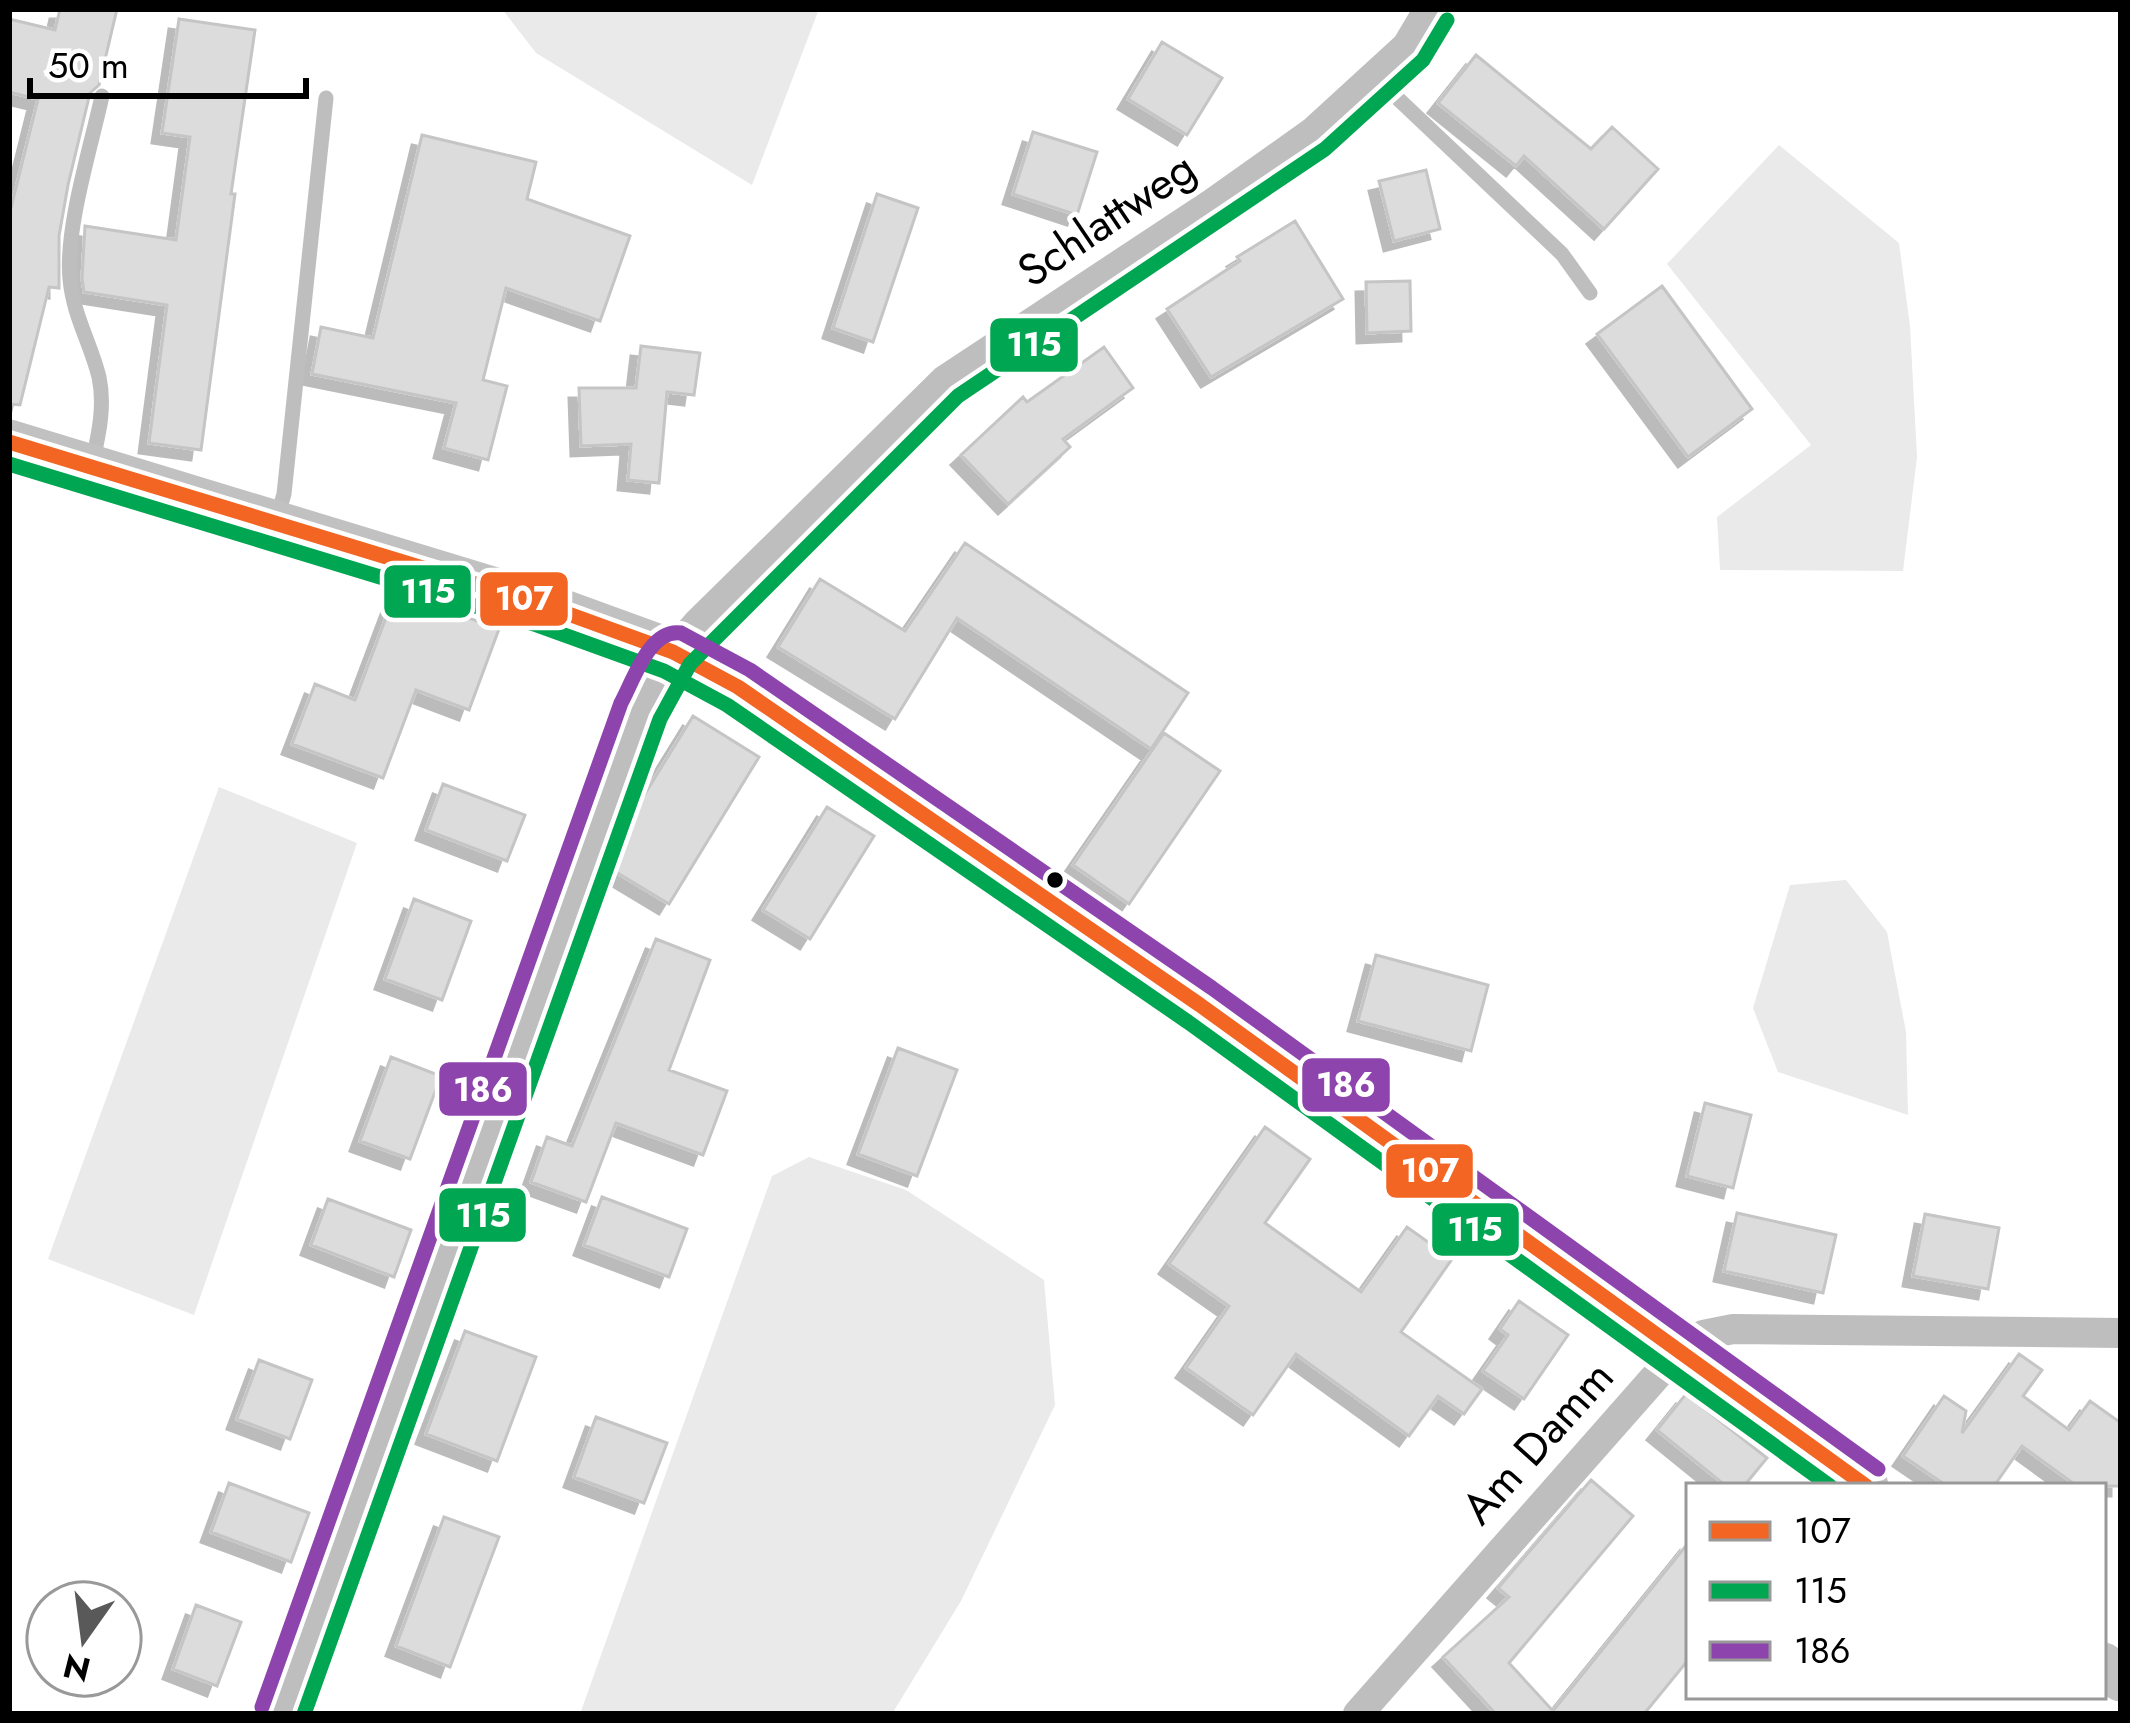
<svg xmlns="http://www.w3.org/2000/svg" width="2130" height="1723" viewBox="0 0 2130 1723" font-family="Jost,sans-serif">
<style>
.green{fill:#eaeaea}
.building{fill:#dcdcdc;stroke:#c5c5c5;stroke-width:3;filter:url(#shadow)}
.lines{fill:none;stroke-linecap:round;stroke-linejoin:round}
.lane{stroke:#bebebe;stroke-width:15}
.street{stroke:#bebebe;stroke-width:30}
.secondary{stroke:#c1c1c1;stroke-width:45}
.bus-1-casing{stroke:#fff;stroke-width:24}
.bus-2-casing{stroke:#fff;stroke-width:24}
.bus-3-casing{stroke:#fff;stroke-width:24}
.bus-1{stroke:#f26522;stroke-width:15}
.bus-2{stroke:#00a651;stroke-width:15}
.bus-3{stroke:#8e44ad;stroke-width:15}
.bus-dot{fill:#000;stroke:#fff;stroke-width:4.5}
.labels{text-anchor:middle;stroke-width:10;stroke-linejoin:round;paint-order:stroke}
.street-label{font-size:45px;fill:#000;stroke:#fff}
.line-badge{stroke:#fff;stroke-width:4.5}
.badge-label{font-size:33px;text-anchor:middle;font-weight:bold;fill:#fff}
</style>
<defs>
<filter id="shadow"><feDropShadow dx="-10" dy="10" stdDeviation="0" flood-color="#0004"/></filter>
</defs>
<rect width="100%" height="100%" fill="#fff"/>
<path class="green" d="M502,9H819L752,185L536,53Z
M1779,145L1899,243L1910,326L1917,457L1903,571L1720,570L1717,517L1811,445L1667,264Z
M219,787L357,843L194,1315L48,1259Z
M1846,880L1887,932L1906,1032L1908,1115L1778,1072L1753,1008L1790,885Z
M809,1157L906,1190L1044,1280L1055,1405L961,1601L892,1714H580L772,1176Z"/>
<path class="building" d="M60,9H117L99,85L90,93L68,185L59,236V288L49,287L20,405L9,404V216L38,99L9,92V19L55,30Z
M179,19L255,30L231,194H235L201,450L149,443L167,305L84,292L82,278L85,226L176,240L190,137L162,133Z
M1162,42L1222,78L1187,135L1128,99Z
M1476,55L1591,149L1612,127L1658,169L1604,229L1524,156L1516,166L1438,103Z
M1033,132L1097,152L1077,215L1013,194Z
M422,135L536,162L527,199L630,236L600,321L506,288L483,380L507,386L488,460L444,448L456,403L312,374L321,327L373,338Z
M1426,170L1440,229L1394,241L1379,181Z
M877,194L918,208L873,342L833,328Z
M1295,221L1343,299L1211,377L1167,309L1240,261L1237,257Z
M1410,281L1411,331L1367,333L1366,282Z
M1662,286L1752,409L1688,457L1597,334Z
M641,346L700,353L694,395L667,392L659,483L628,480L631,444L581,446L579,388H636Z
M1104,347L1133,388L1063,439L1070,447L1008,504L961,455L1023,397L1027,402Z
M965,543L1188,693L1151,749L957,618L895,719L778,647L820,579L905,631Z
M396,591L499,629L469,710L416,690L383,778L292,744L315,684L355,700Z
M693,716L759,757L669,904L606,866L614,844Z
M1164,733L1220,771L1129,904L1073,865Z
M443,784L525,815L507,861L426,830Z
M827,807L874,836L810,939L763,910Z
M414,899L471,921L442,1000L385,979Z
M656,939L710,960L669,1070L727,1091L703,1155L616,1123L586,1202L531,1182L547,1137L572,1146Z
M1376,955L1488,985L1471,1051L1358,1021Z
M898,1048L957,1070L917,1176L858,1154Z
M391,1057L441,1076L410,1159L360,1141Z
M1705,1103L1751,1115L1733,1188L1687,1176Z
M1265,1127L1310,1159L1265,1223L1361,1292L1407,1227L1452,1259L1401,1332L1482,1389L1464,1414L1438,1396L1409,1436L1296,1354L1253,1415L1186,1368L1229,1306L1169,1264Z
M602,1197L687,1229L669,1277L584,1245Z
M328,1199L411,1230L394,1277L311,1245Z
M1737,1213L1836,1235L1823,1293L1724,1271Z
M1925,1214L1999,1228L1988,1289L1913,1276Z
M1519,1301L1568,1335L1524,1399L1483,1371L1508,1335L1500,1329Z
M465,1331L536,1357L497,1461L426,1434Z
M2019,1354L2042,1370L2023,1396L2069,1430L2090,1401L2121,1423V1486H2077L2022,1446L1994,1486H1947L1903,1456L1944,1396L1966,1411L1962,1433Z
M259,1360L312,1380L290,1439L237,1419Z
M1686,1394L1767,1458L1744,1486H1726L1657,1430Z
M596,1417L667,1443L644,1503L574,1477Z
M1591,1480L1633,1516L1509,1663L1553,1711L1689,1542V1659L1644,1714H1496L1443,1657L1509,1597L1498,1588Z
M229,1483L309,1513L291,1562L211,1532Z
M444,1517L499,1537L450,1667L396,1646Z
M196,1605L241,1622L217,1686L173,1669Z"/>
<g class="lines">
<path class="lane" d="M1374,76L1562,254L1590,293
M93,460C99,433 105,405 99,377C91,344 73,315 70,279C65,229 91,147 102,96
M277,518L284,494L326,98"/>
<path class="street" d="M282,1714L641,710L673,652L697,624L945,380L1213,203L1313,132L1407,46L1429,9
M1358,1714L1680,1349L1703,1335L1733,1329L2121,1333"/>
<path class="secondary" d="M9,442L541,604L673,652L738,687L1200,1005L1866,1486
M2103,1665L2121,1679"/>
<g class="bus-1-casing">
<path id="bus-1" d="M9,442L541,604L673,652L738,687L1200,1005L1866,1486"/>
</g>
<g class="bus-2-casing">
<path id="bus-2" d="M9,464L534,624L664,671L727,705L1188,1022L1830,1486
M304,1714L660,719L690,664L958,396L1325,149L1423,60L1447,20"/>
</g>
<g class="bus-3-casing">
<path id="bus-3" d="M262,1707L621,703C634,679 650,628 681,633L750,670L1212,988L1878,1469"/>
</g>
<use href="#bus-1" class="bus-1"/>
<use href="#bus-2" class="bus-2"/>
<use href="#bus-3" class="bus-3"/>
</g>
<circle class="bus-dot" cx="1055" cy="880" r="10"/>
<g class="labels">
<g class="street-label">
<text transform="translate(1106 219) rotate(-34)" y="16">Schlattweg</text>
<text transform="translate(1537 1442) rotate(-48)" y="16">Am Damm</text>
</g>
</g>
<g class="line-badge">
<rect x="988" y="316" width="92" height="58" rx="12" fill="#00a651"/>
<rect x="382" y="563" width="91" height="57" rx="12" fill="#00a651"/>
<rect x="478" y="570" width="92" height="58" rx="12" fill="#f26522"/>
<rect x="1300" y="1056" width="92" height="58" rx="12" fill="#8e44ad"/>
<rect x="437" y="1060" width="92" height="58" rx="12" fill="#8e44ad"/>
<rect x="1384" y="1142" width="91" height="58" rx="12" fill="#f26522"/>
<rect x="437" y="1186" width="91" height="58" rx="12" fill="#00a651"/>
<rect x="1430" y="1201" width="91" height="57" rx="12" fill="#00a651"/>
</g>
<g class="badge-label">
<text x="1034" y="356">115</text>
<text x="428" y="603">115</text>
<text x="524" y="610">107</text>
<text x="1346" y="1096">186</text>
<text x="483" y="1101">186</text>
<text x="1430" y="1182">107</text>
<text x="483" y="1227">115</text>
<text x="1475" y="1241">115</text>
</g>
<rect width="2130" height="1723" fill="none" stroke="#000000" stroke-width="24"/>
<rect x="1686" y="1483" width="420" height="216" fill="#ffffff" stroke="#999999" stroke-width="3"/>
<rect x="1710" y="1522" width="60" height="18" fill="#f26522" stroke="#999999" stroke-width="3"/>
<text x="1794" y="1543" font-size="36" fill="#000000">107</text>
<rect x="1710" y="1582" width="60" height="18" fill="#00a651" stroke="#999999" stroke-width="3"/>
<text x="1794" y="1603" font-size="36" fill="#000000">115</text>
<rect x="1710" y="1642" width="60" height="18" fill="#8e44ad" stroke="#999999" stroke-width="3"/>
<text x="1794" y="1663" font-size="36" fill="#000000">186</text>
<g transform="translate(84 1639) rotate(194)"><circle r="57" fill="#ffffff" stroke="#999999" stroke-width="3"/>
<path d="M0-9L21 45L0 30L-21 45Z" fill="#595959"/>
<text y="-18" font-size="33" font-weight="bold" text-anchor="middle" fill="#000000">N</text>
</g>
<path d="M30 78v18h276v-18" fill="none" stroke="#000000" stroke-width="6"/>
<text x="48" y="78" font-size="36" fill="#000000" stroke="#ffffff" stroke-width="9" paint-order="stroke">50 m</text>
</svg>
